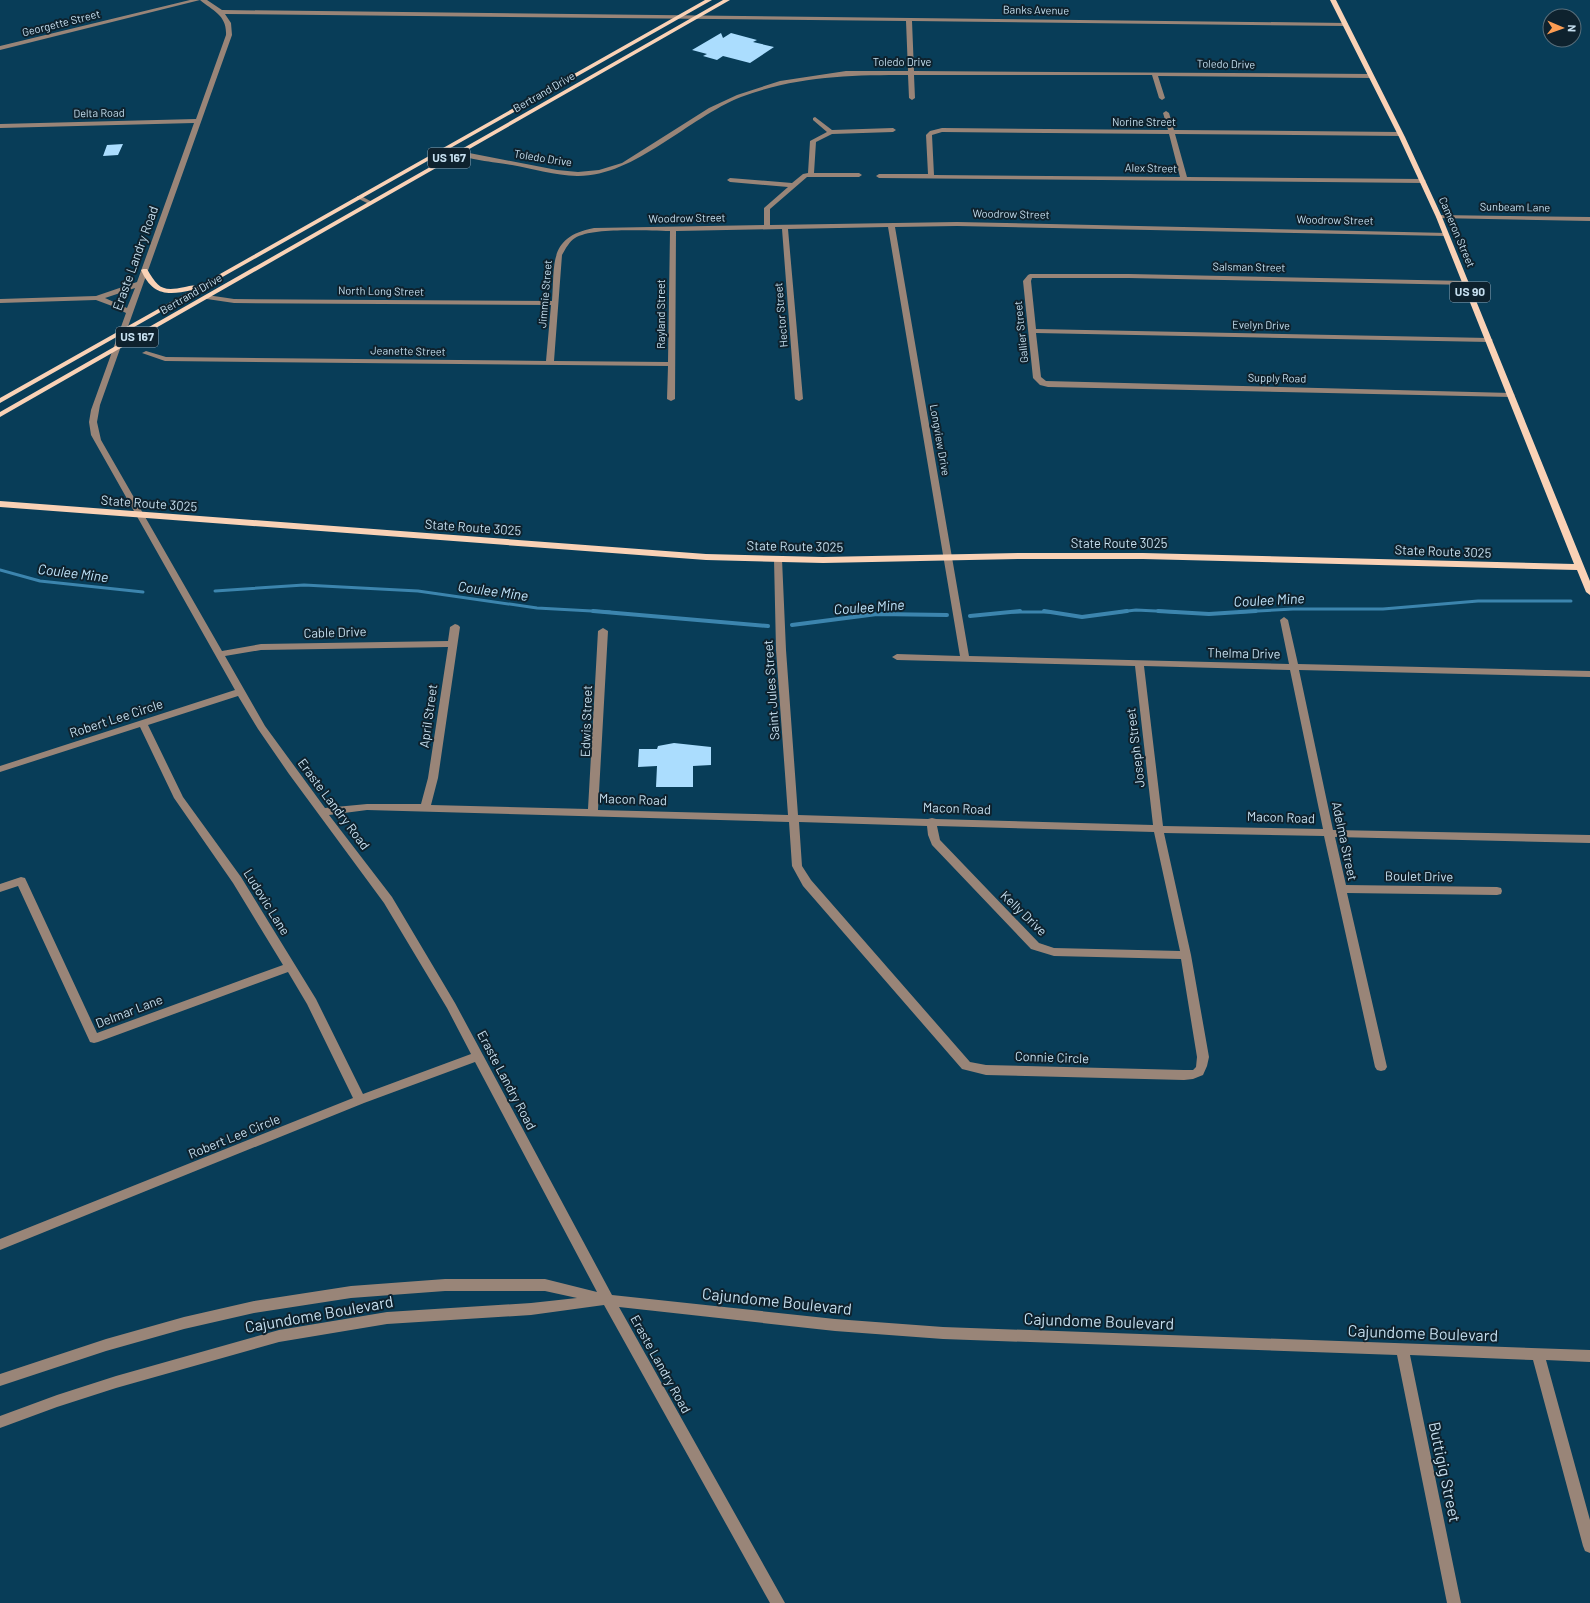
<svg xmlns="http://www.w3.org/2000/svg" width="1590" height="1603" viewBox="0 0 1590 1603" font-family="Barlow,sans-serif">
<style>
.lines{fill:none;stroke-linecap:round;stroke-linejoin:round}
.stream-far1{stroke:#3c85ae;stroke-width:3}
.stream{stroke:#3c85ae;stroke-width:4}
.building{fill:#abddfe}
.minor{fill:#998578;fill-rule:evenodd}
.major{fill:#fad2b6;fill-rule:evenodd}
.labels{text-anchor:middle;stroke-width:4;stroke-linejoin:round;paint-order:stroke}
.far-street-label{font-size:11px;fill:#c6dfef;stroke:#0e222e}
.shield{fill:#0e222e;stroke:#8fa6b5;stroke-width:1}
.shield-label{font-size:12px;font-weight:bold;fill:#c6dfef}
.street-label{font-size:13px;fill:#c6dfef;stroke:#0e222e}
.water-label{font-size:14px;font-style:italic;fill:#c0e5fc;stroke:#0e222e}
.near-street-label{font-size:16px;fill:#c6dfef;stroke:#0e222e}
</style>
<rect width="100%" height="100%" fill="#083d58"/>
<g class="lines">
<path class="stream-far1" d="M0,570L40,581L143,592
M215,591L304,585L418,591L537,608L610,612
M1013,612H1051
M1119,612L1136,610L1176,612
M1239,612L1293,609H1383L1478,601H1571"/>
<path class="stream" d="M593,611L768,626
M1044,611L1082,617L1127,611
M1158,611L1209,614L1256,611
M970,616L1020,611
M792,625L877,614L947,615"/>
</g>
<path class="building" d="M721,33L723,38L731,33L757,40L753,42L774,47L750,63L723,56L717,60L703,56L707,54L692,50Z
M123,144L118,155L103,156L107,145Z
M674,743L711,747V765L693,766V787H656L657,766L638,767L639,749H657L658,746Z"/>
<g class="lines">
<path class="minor" d="M190,0H200L0,50V46Z
M200,0H207L222,10L1347,23L1348,24L1345,26L912,21L914,71L1371,74L1374,76L1371,78L1158,76L1165,98L1162,100L1159,98L1152,75H914L915,98L912,100L909,98L908,75C850,75 797,76 741,97C688,118 634,177 577,176C555,175 533,169 512,165C500,163 463,159 456,153L459,151L557,170L578,172L599,170L622,163L709,108L737,95L780,81L846,71H908L906,21L225,14L231,23L232,35L100,405L97,422L101,440L222,651L261,644L448,641L450,627L455,624L458,625L460,627L438,778L431,805L588,809L598,631L603,628L608,631L598,810L788,815L776,650L774,559L778,556L782,559L786,650L798,815L928,819L932,818L936,819L1153,825L1135,666L897,660L892,657L897,654L960,656L888,227L788,229L803,399L799,401L795,399L782,229L676,231L675,399L671,401L667,399L668,366L165,361L142,353L146,351L166,357L546,361L551,305L234,303L207,299L203,297L207,295L234,299L552,301C555,263 548,237 594,228L764,225V208L788,187L730,182L727,180L730,178L792,183L803,174L808,173L810,141L827,132L813,120V118L815,117L832,130L893,128L896,130L893,132L832,134L816,142L814,173H859L862,175L859,177H807L770,209V225L957,222L1448,233V235L1446,236L957,226L895,227L969,656L1289,664L1280,620L1284,617L1288,620L1298,664L1590,671V677L1299,670L1333,830L1590,835V843L1335,837L1346,885L1497,887L1501,888L1502,891L1501,894L1497,895L1347,893L1387,1067L1385,1070L1381,1071L1377,1070L1375,1067L1324,836L1164,833L1191,955L1209,1057L1207,1066L1203,1075L1193,1079L1184,1080L986,1075L962,1069L803,886L792,866L789,822L367,810L329,815L392,897L455,1003L612,1295L835,1319L943,1327L1590,1350V1362L1546,1360L1590,1520V1553L1585,1551L1583,1546L1533,1360L1410,1355L1461,1603H1447L1397,1355L943,1339L835,1331L619,1307L785,1603H770L604,1305L531,1315L387,1324L279,1342L116,1388L57,1407L0,1428V1416L57,1395L116,1376L279,1330L387,1312L531,1303L577,1298L545,1291H445L351,1298L254,1313L184,1329L106,1351L0,1386V1374L106,1339L184,1317L254,1301L351,1286L445,1279H545L597,1292L475,1062L364,1103L0,1250V1239L353,1098L307,1004L288,972L98,1042L94,1043L90,1042L18,886L0,892V884L21,877L25,878L97,1033L283,965L233,883L174,798L140,727L0,772V766L235,690L91,435L89,422L91,410L126,313L112,306L96,300L0,303V299L96,296L137,282L194,123L0,128V124L196,119L226,35C227,15 213,11 200,0ZM670,231L668,362L554,361L562,255C566,248 569,242 575,238C593,227 647,231 670,231ZM135,288L127,308L105,298ZM448,647L428,778L421,804H367L325,808L265,726L225,656L261,650ZM1144,666L1290,670L1323,829L1163,826ZM238,696L258,729L289,774L384,903L447,1008L471,1054L363,1094L316,999L241,877L183,797L148,725ZM799,822L927,826L928,835L932,845L1031,949L1054,956L1181,959L1197,1057L1196,1067L1193,1070H1184L986,1065L970,1062L811,880L802,866ZM937,826L1154,832L1180,951L1054,948L1039,943L940,840Z
M1166,111L1169,113L1174,130L1400,132L1403,134L1400,136L1175,134L1187,177L1423,179L1426,181L1423,183L879,178L876,176L879,174H928L926,135L930,131L942,128L1168,130L1163,113ZM942,132L1169,134L1180,177L934,175L932,135Z
M357,196H361L374,203L369,204L357,198Z
M1439,215L1590,217V221L1437,218L1436,217Z
M1030,274H1129L1467,281L1471,283L1470,285L1129,278H1032L1031,281L1036,329L1489,338L1493,340L1489,342L1036,333L1041,377L1046,381L1511,393L1515,395L1511,397L1048,387L1040,385L1033,378L1023,281L1028,275Z"/>
<path class="major" d="M705,0H712L0,403V398L192,290C167,296 152,295 141,270L143,269H147C158,288 162,292 185,287C190,286 193,284 197,287Z
M723,0H730L0,417V412Z
M1330,0H1336L1405,137L1442,217L1590,581V595L1586,592L1577,570L1143,559H1018L823,563L706,560L0,507V501L706,554L823,557L1018,553H1143L1574,564L1436,217L1399,137Z"/>
</g>
<g class="labels">
<g class="far-street-label">
<text transform="translate(1036 10) rotate(1)" y="4">Banks Avenue</text>
<text transform="translate(61 23) rotate(-14)" y="4">Georgette Street</text>
<text x="902" y="66">Toledo Drive</text>
<text transform="translate(1226 64) rotate(1)" y="4">Toledo Drive</text>
<text transform="translate(544 92) rotate(-30)" y="4">Bertrand Drive</text>
<text transform="translate(99 113) rotate(-1)" y="4">Delta Road</text>
<text x="1144" y="126">Norine Street</text>
<text transform="translate(543 158) rotate(9)" y="4">Toledo Drive</text>
<text transform="translate(1151 168) rotate(1)" y="4">Alex Street</text>
<text transform="translate(1515 207) rotate(1)" y="4">Sunbeam Lane</text>
<text transform="translate(1011 214) rotate(1)" y="4">Woodrow Street</text>
<text transform="translate(687 218) rotate(-1)" y="4">Woodrow Street</text>
<text transform="translate(1335 220) rotate(1)" y="4">Woodrow Street</text>
<text transform="translate(1457 232) rotate(67)" y="4">Cameron Street</text>
<text transform="translate(1249 267) rotate(1)" y="4">Salsman Street</text>
<text transform="translate(381 291) rotate(1)" y="4">North Long Street</text>
<text transform="translate(191 294) rotate(-30)" y="4">Bertrand Drive</text>
<text transform="translate(545 294) rotate(-85)" y="4">Jimmie Street</text>
<text transform="translate(661 314) rotate(-90)" y="4">Rayland Street</text>
<text transform="translate(781 315) rotate(-95)" y="4">Hector Street</text>
<text transform="translate(1261 325) rotate(1)" y="4">Evelyn Drive</text>
<text transform="translate(1021 332) rotate(-96)" y="4">Gallier Street</text>
<text transform="translate(408 351) rotate(1)" y="4">Jeanette Street</text>
<text transform="translate(1277 378) rotate(1)" y="4">Supply Road</text>
<text transform="translate(940 440) rotate(80)" y="4">Longview Drive</text>
</g>
<g class="shield">
<rect x="428" y="148" width="42" height="20" rx="3"/>
<rect x="1450" y="282" width="40" height="20" rx="3"/>
<rect x="116" y="327" width="42" height="20" rx="3"/>
</g>
<g class="shield-label">
<text x="449" y="162">US 167</text>
<text x="1470" y="296">US 90</text>
<text x="137" y="341">US 167</text>
</g>
<g class="street-label">
<text transform="translate(135 258) rotate(-70)" y="5">Eraste Landry Road</text>
<text transform="translate(149 503) rotate(4)" y="5">State Route 3025</text>
<text transform="translate(473 527) rotate(4)" y="5">State Route 3025</text>
<text x="1119" y="548">State Route 3025</text>
<text transform="translate(795 546) rotate(1)" y="5">State Route 3025</text>
<text transform="translate(1443 551) rotate(2)" y="5">State Route 3025</text>
<text transform="translate(335 632) rotate(-2)" y="5">Cable Drive</text>
<text transform="translate(1244 653) rotate(1)" y="5">Thelma Drive</text>
<text transform="translate(771 690) rotate(-94)" y="5">Saint Jules Street</text>
<text transform="translate(428 716) rotate(-82)" y="5">April Street</text>
<text transform="translate(116 718) rotate(-18)" y="5">Robert Lee Circle</text>
<text transform="translate(586 721) rotate(-88)" y="5">Edwis Street</text>
<text transform="translate(1135 748) rotate(-97)" y="5">Joseph Street</text>
<text transform="translate(633 799) rotate(2)" y="5">Macon Road</text>
<text transform="translate(334 804) rotate(53)" y="5">Eraste Landry Road</text>
<text transform="translate(957 808) rotate(2)" y="5">Macon Road</text>
<text transform="translate(1281 817) rotate(2)" y="5">Macon Road</text>
<text transform="translate(1345 841) rotate(78)" y="5">Adelma Street</text>
<text transform="translate(1419 876) rotate(1)" y="5">Boulet Drive</text>
<text transform="translate(267 902) rotate(58)" y="5">Ludovic Lane</text>
<text transform="translate(1024 913) rotate(44)" y="5">Kelly Drive</text>
<text transform="translate(129 1011) rotate(-21)" y="5">Delmar Lane</text>
<text transform="translate(1052 1057) rotate(2)" y="5">Connie Circle</text>
<text transform="translate(507 1080) rotate(62)" y="5">Eraste Landry Road</text>
<text transform="translate(234 1136) rotate(-22)" y="5">Robert Lee Circle</text>
<text transform="translate(661 1364) rotate(61)" y="5">Eraste Landry Road</text>
</g>
<g class="water-label">
<text transform="translate(73 573) rotate(7)" y="5">Coulee Mine</text>
<text transform="translate(493 591) rotate(8)" y="5">Coulee Mine</text>
<text transform="translate(1269 600) rotate(-3)" y="5">Coulee Mine</text>
<text transform="translate(869 607) rotate(-4)" y="5">Coulee Mine</text>
</g>
<g class="near-street-label">
<text transform="translate(777 1301) rotate(6)" y="6">Cajundome Boulevard</text>
<text transform="translate(319 1314) rotate(-10)" y="6">Cajundome Boulevard</text>
<text transform="translate(1099 1321) rotate(2)" y="6">Cajundome Boulevard</text>
<text transform="translate(1423 1333) rotate(2)" y="6">Cajundome Boulevard</text>
<text transform="translate(1445 1472) rotate(78)" y="6">Buttigig Street</text>
</g>
</g>
<g transform="translate(1562 28) rotate(92)"><circle r="19" fill="#0e222e" stroke="#586e7b"/>
<path d="M0-3L7 15L0 10L-7 15Z" fill="#fc9d53"/>
<text y="-6" font-size="11" font-weight="bold" text-anchor="middle" fill="#c6dfef">N</text>
</g>
</svg>
